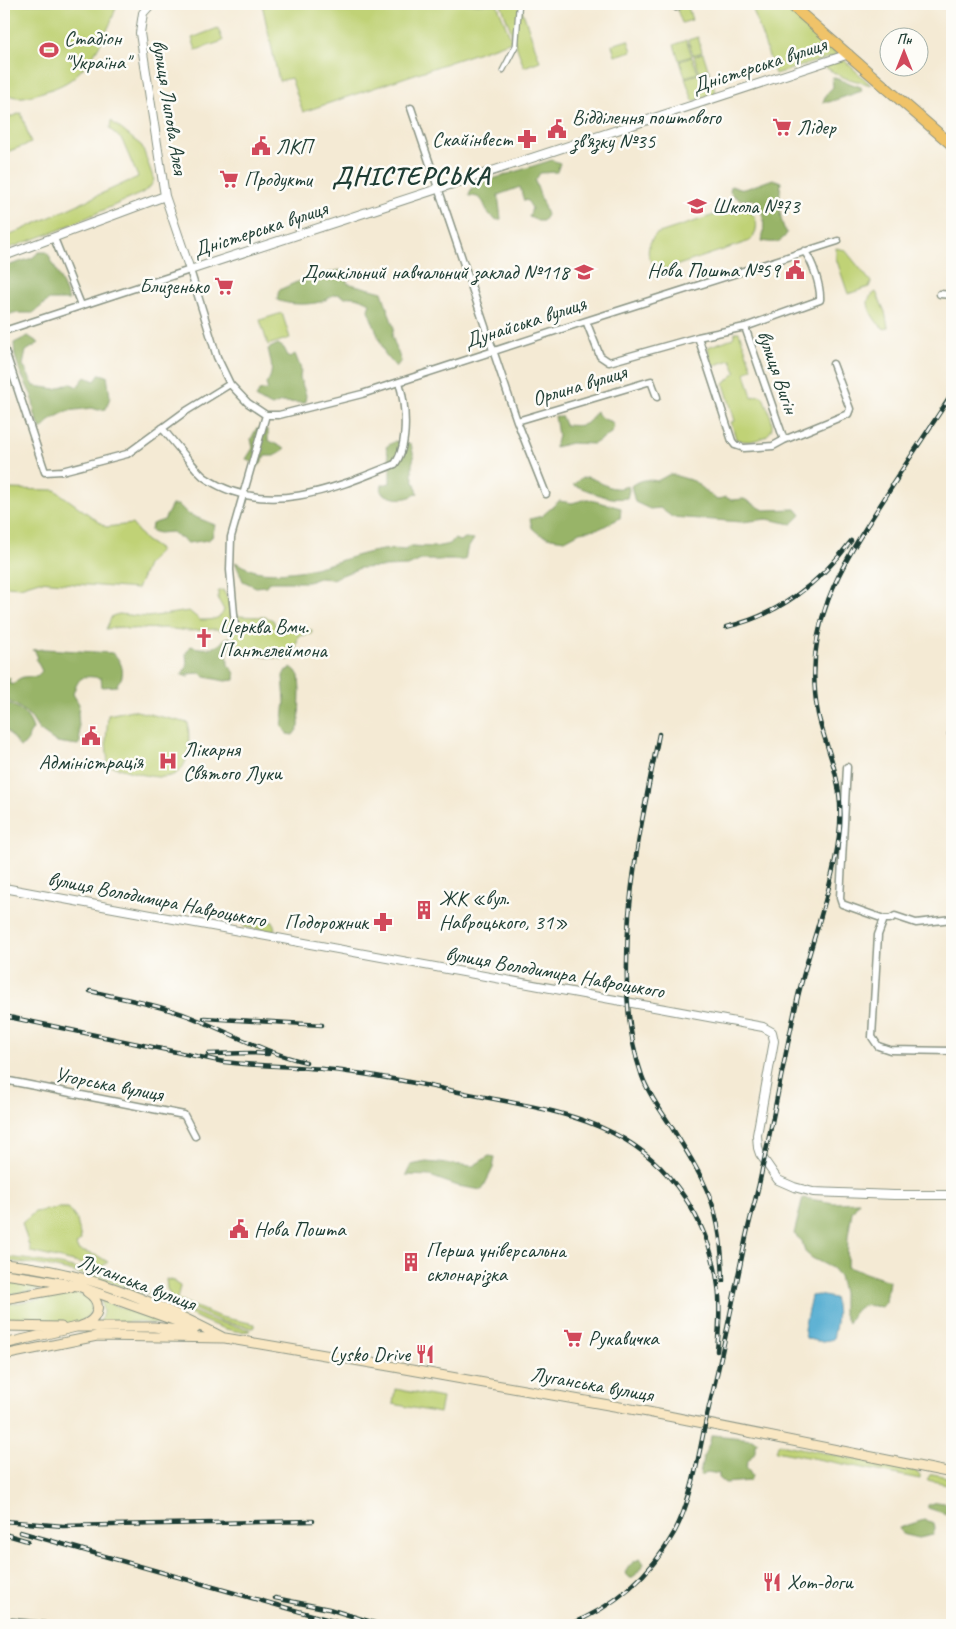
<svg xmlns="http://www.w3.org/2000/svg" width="956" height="1629" viewBox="0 0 956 1629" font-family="Caveat,sans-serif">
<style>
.green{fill:#c0d276;stroke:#708855}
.forest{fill:#98b467;stroke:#5c784e}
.water{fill:#54add1;stroke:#3a7582}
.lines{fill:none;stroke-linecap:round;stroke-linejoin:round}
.pedestrian-casing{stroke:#8a9484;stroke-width:7}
.minor-casing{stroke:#8a9484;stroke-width:9}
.tertiary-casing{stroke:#8a9484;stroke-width:10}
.secondary-casing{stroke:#8a9484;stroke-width:11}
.primary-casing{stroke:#8a9484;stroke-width:12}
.pedestrian{stroke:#fff;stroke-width:4.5}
.minor{stroke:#fff;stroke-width:6}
.tertiary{stroke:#fff;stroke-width:8}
.secondary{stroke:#f9e7c3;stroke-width:9}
.primary{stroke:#f0c369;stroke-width:10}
.rail-casing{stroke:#1f3d34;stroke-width:4.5}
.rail{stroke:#fdfcf7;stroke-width:2.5;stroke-dasharray:8;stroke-linecap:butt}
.labels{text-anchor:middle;stroke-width:5;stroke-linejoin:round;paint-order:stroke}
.poi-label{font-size:21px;fill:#1f3d34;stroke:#fdfcf7;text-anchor:start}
.street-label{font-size:21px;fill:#1f3d34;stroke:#fdfcf7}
.district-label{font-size:26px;font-weight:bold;letter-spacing:1px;fill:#1f3d34;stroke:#fdfcf7}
</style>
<rect width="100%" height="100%" fill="#fdfcf7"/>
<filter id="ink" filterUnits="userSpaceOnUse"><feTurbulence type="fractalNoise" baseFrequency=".02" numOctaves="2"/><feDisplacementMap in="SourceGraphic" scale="10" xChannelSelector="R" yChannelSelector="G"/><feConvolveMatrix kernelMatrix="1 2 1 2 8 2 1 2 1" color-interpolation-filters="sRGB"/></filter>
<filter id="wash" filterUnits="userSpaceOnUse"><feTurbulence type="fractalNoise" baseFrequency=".0096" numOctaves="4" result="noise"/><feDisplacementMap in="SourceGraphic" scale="20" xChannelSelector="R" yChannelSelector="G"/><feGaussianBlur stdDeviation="1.12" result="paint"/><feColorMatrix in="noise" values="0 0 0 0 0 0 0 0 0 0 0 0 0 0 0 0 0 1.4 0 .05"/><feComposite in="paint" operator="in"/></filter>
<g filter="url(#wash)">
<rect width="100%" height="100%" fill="#f4ead4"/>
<path class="green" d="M4,4H117C110,29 94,60 74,77C65,85 50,90 39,93C28,97 16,100 5,93V85H4Z
M262,4H497L512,41L303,112L291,78L279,81Z
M501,4H520L540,61L524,67Z
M683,4H698L688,7L692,20L682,23L676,7Z
M751,4H781L838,55L775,74Z
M218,28L223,41L196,50L192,38Z
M698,37L702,52L693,55L688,40Z
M628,40L632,51L615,56L612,45Z
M686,40L692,56L679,60L674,45Z
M703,53L708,69L699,72L694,56Z
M692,57L698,73L685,77L680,61Z
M844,60L871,85L842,77L823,66Z
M709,70L716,94L693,101L685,78L698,74L703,83L700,73Z
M21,113L31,143L4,153V119Z
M111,121L142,146L154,180L150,187L142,193L59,230L4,250V238L138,177L122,140L110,129Z
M739,207C757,210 762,228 750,241L666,269C645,266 644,247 656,234Z
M836,248L845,250L871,282L869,287L848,294L836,258Z
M876,292L885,312L888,327L885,329C877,325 868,311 868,302C868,297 873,294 876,292Z
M282,313L290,338L268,345L260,320Z
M735,332H739L752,368L745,373L752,397L759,395L763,397C769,414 782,432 759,439C750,442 745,442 736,439L731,422L735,421L724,384L736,372L731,360L712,366L708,347L733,338Z
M8,489L55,490L106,527L132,524L145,540L160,550L147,565L137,589L39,581L20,587L4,586V495Z
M223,590L232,606L234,616L266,617L273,620L276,628L290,627L312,630L311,634L298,636L295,654L289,660L244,654L234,643L233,635L230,632L215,629L189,631L165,628L127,629L121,627L106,629L112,616L119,614L148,617L189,611L200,620C210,620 221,620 224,610L218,599V591Z
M132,710L188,723C195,795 157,779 108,765L106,741L108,715Z
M249,918L273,922L275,929L271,931L244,927L242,922Z
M57,1208H68L77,1220L81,1240L76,1245L78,1250L98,1256L108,1262L100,1268L31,1252L22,1223L35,1212Z
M4,1257C54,1261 102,1274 149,1293L142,1294C97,1277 52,1264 4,1261Z
M166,1279L175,1281V1283L180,1286L177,1299L220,1317L255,1324V1327L253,1328L220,1321L173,1300L167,1289Z
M4,1281L40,1285L45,1287L43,1289L4,1295Z
M75,1293C96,1295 97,1315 77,1324L4,1323V1305Z
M101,1301H103L165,1324L132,1322L100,1323L103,1312Z
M175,1304L217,1322L251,1330C236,1338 187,1315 175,1304Z
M395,1389L442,1398L439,1413L393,1404Z
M780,1444L916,1471L920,1476V1479L776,1451L778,1445Z
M933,1474L952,1478V1485L927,1480L930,1475Z"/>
<path class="forest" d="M832,77L861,87L862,91L829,102H823L826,94L833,87Z
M552,160L560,163L557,172L540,173L535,181L547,215L543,221H538L529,217L532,208L527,200L524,201L520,187L498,195L501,219L497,220C494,218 492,217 490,215C482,205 486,196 469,196L471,189L480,183Z
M773,179L781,182C779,196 778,222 787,233C781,244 773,243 762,241C765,225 765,210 753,199C743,201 737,200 730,192L731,186L745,189Z
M39,252H47L59,276L69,300H49L33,313H13L4,317V267L32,258Z
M340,270L347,277V283L382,292L394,328L392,336L401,361L396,367L385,354L368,310L370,303C361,298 354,296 344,297L339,294C331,295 331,297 325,300C313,306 288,305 277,300L279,290L299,281Z
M28,336L39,343L26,351L23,365L34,386L56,389L70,383L77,387L85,377L95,381L100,374L107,376L110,397L106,409L98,410L92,408L67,411L50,420L41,430L35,415L32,396L21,374L15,356L14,343Z
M278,344L284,348L289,358L295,354L301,369L300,378L306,395L305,403L281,402L272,406L256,398L259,391L268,390L266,384C275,372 271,362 268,349Z
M596,411L601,418L612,422L614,427L611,433L594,444L571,443L555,447L558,436L555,416L562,417L565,425C581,426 588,427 596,411Z
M256,429L268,430V440L285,449L274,456H265L259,466L246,459L253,448L251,439Z
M395,441L411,444L414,457L412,464V475L418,493C406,501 392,500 381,492L382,485L390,483V461L386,447Z
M670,474L694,481L717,500L725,497L732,500L744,499L764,510L796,509L801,515L792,524L767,519L742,522L672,517L660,508L650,509L635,502L631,486C640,479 646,479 657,481Z
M587,477C597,479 606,488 615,488C619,489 624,487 628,486L629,490L627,498C606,501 592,491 573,485L581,478Z
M587,499L621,508L620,518L601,528L580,532L565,540L551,538L539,534L532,528L530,519L542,516L559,501L572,503Z
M172,505H179L188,514L215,525L212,537L208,540L188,543L172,532L159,533L151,531L152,524L164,520Z
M465,538L474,539L467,550L465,560H421L408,566L360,568L332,579L319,578L308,582H269L266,586L256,587L243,581L235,562C240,564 244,567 249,569C265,576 302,572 318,567C347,560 376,546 405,550L410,546L435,547L450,544L454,539L460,541Z
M230,637C234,644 231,646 228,652C227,656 228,661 228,665C233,670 236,672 235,680L225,681L205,677L201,673L187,674L189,677L182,675L187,666L186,653L191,646C200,649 212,650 220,644C224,640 224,638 230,637Z
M45,649L112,653C120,658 125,670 121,679C119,681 117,683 117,686L102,687L101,678C82,675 79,676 73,694L79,704L78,713L80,742L78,745L56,742L39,730L30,716L16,705L4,699V677L10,678L9,683L13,685C19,676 25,676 36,677L42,671L36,659L38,658L35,651L32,650Z
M291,667L296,671L299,676L300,690L299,727L293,735L287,734L286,731L282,727L285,702L283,676L286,670H289Z
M4,702C17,705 30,716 33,729L29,735L28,740L24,745L20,747L4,727Z
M489,1156L495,1157L493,1168L482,1190L458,1186L430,1176L406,1175L411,1165L426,1162L473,1166Z
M803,1198L834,1203L859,1202L852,1212L848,1236L847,1267L889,1281L886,1302L882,1307C861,1304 858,1304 848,1323L843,1312V1293L839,1276L832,1268L812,1258L805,1252L802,1241L794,1234Z
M714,1435L752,1439L758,1442L755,1444V1452L748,1461L746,1466L752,1476L750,1481L725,1483L719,1478V1474L707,1472L704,1475H700L703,1457L710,1442L711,1436Z
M937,1502L952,1504V1516L928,1508V1505Z
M924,1520L934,1523L935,1529L933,1535L919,1538L902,1534L899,1528Z
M641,1559L644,1564L633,1578H630L625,1573C629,1565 633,1561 641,1559Z"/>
<path class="water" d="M818,1295L834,1298C839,1312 836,1325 833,1339C823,1342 816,1342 806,1338L804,1329L811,1296Z"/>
</g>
<g filter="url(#ink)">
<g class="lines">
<g class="pedestrian-casing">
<path id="pedestrian" d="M503,70L516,45L519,4"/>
</g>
<g class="minor-casing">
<path id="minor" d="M674,4L676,7L682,4
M411,108L517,421L546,494
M54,238L81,305
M940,294L952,295
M586,321L600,356L609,362L698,337L745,327L820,300C821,288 813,261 804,251
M745,327L784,440
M4,331L190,270L217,357L230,384L248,403L266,415H279L362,394L586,321L838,241
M698,337L732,441L735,445L744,448L773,446L784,440L848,414L850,409L833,364
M4,348L45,472L62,471L127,454L183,413L230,384
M517,421L651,381L657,397
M162,428C172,440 181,451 191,463C196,468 201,476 207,479C267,518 336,488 395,464C409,444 406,405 399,382
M235,625L230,570L231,537L266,415
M951,734L952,736
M847,767L840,898L842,904L884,919H890L895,916L916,923L952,919
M884,919L878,935L872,1037L878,1046L890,1050L952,1051
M4,1080L184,1115L195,1136
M4,1621L44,1625"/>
</g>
<g class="tertiary-casing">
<path id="tertiary" d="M165,196L190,270L849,54
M4,256L165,196L140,33L143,13L151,4
M4,888L763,1027L772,1032L774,1041L757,1135L758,1148L760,1154L778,1180L794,1187L813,1192L894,1195H952"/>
</g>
<g class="secondary-casing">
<path id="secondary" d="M4,1264C85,1271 151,1300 222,1337
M4,1274L32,1278L78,1286L196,1328
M4,1299L71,1287
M4,1326L61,1327
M81,1326C99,1320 104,1303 87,1292
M4,1344L76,1327H154L193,1332
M4,1355L97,1336L225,1338L389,1366L648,1412L952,1473"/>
</g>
<g class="primary-casing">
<path id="primary" d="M790,4L952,145"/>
</g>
<use href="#pedestrian" class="pedestrian"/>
<use href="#minor" class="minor"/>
<use href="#tertiary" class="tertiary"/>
<use href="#secondary" class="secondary"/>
<use href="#primary" class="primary"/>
<g class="rail-casing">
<path id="rail" d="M892,485L952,394
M726,627C777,616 820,583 851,541
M659,734C644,810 627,885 627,963C626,1001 629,1039 642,1076C649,1096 663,1113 674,1131C687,1152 700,1172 709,1195C720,1222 722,1252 723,1281
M90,991C123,999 156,1004 188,1016C228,1031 264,1053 306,1062
M4,1016L224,1062C265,1067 307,1066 348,1072C392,1077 436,1088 479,1096C524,1105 572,1112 613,1133C671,1162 710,1223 718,1286C721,1307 719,1330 717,1351
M204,1018L322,1025
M208,1054L251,1053L268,1054
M4,1521L63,1526L313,1521
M20,1532L347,1625
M4,1534L28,1541
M275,1598L329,1609L381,1625
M568,1625C613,1608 651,1575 674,1533C696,1492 700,1439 712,1395C725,1343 735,1290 746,1237C751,1214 758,1192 762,1170C774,1115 784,1060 796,1005C808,949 832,893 839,836C842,813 840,790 834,768C829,750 822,732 818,714C800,618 848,556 897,479"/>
</g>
<use href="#rail" class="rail"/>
</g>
</g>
<defs>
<g id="stadium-bare" transform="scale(1.5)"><path d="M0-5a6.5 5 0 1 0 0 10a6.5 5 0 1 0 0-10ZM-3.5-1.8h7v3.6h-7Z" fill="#d1495b" stroke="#fdfcf7" stroke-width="2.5" paint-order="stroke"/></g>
<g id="supermarket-bare" transform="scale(1.5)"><path d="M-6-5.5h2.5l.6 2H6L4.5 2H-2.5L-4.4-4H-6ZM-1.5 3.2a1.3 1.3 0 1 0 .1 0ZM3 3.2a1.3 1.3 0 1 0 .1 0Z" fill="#d1495b" stroke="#fdfcf7" stroke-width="2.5" paint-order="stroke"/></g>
<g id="civic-bare" transform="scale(1.5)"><path d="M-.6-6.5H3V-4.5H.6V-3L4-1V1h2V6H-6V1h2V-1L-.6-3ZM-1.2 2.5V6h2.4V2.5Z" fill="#d1495b" stroke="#fdfcf7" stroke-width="2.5" paint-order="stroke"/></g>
<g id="pharmacy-bare" transform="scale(1.5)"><path d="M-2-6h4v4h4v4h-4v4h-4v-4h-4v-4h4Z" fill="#d1495b" stroke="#fdfcf7" stroke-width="2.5" paint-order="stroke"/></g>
<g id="school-bare" transform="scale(1.5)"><path d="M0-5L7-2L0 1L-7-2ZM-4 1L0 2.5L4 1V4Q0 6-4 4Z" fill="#d1495b" stroke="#fdfcf7" stroke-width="2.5" paint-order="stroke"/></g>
<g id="church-bare" transform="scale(1.5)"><path d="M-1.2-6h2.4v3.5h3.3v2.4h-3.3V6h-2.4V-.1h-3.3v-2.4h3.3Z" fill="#d1495b" stroke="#fdfcf7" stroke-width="2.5" paint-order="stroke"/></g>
<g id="hospital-bare" transform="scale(1.5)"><path d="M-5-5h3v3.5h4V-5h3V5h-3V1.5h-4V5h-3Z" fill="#d1495b" stroke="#fdfcf7" stroke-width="2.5" paint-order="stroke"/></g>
<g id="building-bare" transform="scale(1.5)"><path d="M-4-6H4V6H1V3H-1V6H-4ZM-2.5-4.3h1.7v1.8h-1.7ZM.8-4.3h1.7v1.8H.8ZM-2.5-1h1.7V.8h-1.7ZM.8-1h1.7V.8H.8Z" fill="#d1495b" stroke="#fdfcf7" stroke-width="2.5" paint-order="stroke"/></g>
<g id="restaurant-bare" transform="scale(1.5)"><path d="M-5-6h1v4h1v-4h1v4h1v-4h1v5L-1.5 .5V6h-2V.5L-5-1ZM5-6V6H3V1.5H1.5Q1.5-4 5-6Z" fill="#d1495b" stroke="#fdfcf7" stroke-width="2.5" paint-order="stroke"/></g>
</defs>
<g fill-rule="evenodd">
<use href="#stadium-bare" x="49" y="50"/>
<use href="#supermarket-bare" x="782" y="127"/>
<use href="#civic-bare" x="557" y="129"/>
<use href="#pharmacy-bare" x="527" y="139"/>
<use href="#civic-bare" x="261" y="146"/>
<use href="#supermarket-bare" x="229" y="179"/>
<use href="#school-bare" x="697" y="206"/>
<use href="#civic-bare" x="795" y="270"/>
<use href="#school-bare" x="584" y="272"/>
<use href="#supermarket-bare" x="224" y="286"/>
<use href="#church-bare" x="204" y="638"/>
<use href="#civic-bare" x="91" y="736"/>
<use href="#hospital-bare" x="168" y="761"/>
<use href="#building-bare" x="424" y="910"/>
<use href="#pharmacy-bare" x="383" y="922"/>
<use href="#civic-bare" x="239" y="1229"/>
<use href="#building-bare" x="411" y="1262"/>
<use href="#supermarket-bare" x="573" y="1338"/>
<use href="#restaurant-bare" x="425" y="1354"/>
<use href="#restaurant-bare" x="772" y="1582"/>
</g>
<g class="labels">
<g class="poi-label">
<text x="64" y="45">Стадіон<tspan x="64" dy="24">"Україна"</tspan></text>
<text x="572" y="124">Відділення поштового<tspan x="572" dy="24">зв’язку №35</tspan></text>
<text x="797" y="134">Лідер</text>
<text x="512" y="146" text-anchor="end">Скайінвест</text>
<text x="276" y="153">ЛКП</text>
<text x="244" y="186">Продукти</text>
<text x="712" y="213">Школа №73</text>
<text x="780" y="277" text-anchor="end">Нова Пошта №59</text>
<text x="569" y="279" text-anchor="end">Дошкільний навчальний заклад №118</text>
<text x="209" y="293" text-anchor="end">Близенько</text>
<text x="219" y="633">Церква Вмч.<tspan x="219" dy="24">Пантелеймона</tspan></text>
<text x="183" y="756">Лікарня<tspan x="183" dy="24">Святого Луки</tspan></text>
<text x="91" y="769" text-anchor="middle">Адміністрація</text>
<text x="439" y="905">ЖК «вул.<tspan x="439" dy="24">Навроцького, 31»</tspan></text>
<text x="368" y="929" text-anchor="end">Подорожник</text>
<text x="254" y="1236">Нова Пошта</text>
<text x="426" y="1257">Перша універсальна<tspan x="426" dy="24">склонарізка</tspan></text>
<text x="588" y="1345">Рукавичка</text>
<text x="410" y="1361" text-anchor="end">Lysko Drive</text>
<text x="787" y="1589">Хот-доги</text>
</g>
<g class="street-label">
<text transform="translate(759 65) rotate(-18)" y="7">Дністерська вулиця</text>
<text transform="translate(170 107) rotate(81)" y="7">вулиця Липова Алея</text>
<text transform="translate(260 229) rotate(-18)" y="7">Дністерська вулиця</text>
<text transform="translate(525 322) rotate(-18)" y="7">Дунайська вулиця</text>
<text transform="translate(778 372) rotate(71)" y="7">вулиця Вигін</text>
<text transform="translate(579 385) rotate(-17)" y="7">Орлина вулиця</text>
<text transform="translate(157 899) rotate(11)" y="7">вулиця Володимира Навроцького</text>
<text transform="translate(555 972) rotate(10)" y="7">вулиця Володимира Навроцького</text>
<text transform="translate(109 1084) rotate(11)" y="7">Угорська вулиця</text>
<text transform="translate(137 1282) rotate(21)" y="7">Луганська вулиця</text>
<text transform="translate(592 1384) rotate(10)" y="7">Луганська вулиця</text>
</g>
<g class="district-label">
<text x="411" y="184">ДНІСТЕРСЬКА</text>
</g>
</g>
<rect width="956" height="1629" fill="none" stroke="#fdfcf7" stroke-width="20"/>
<g transform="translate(904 52)"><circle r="24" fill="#fdfcf7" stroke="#a4b0a9"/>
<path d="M0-4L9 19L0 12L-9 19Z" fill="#d1495b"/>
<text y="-8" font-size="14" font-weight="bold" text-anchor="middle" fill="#1f3d34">Пн</text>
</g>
</svg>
